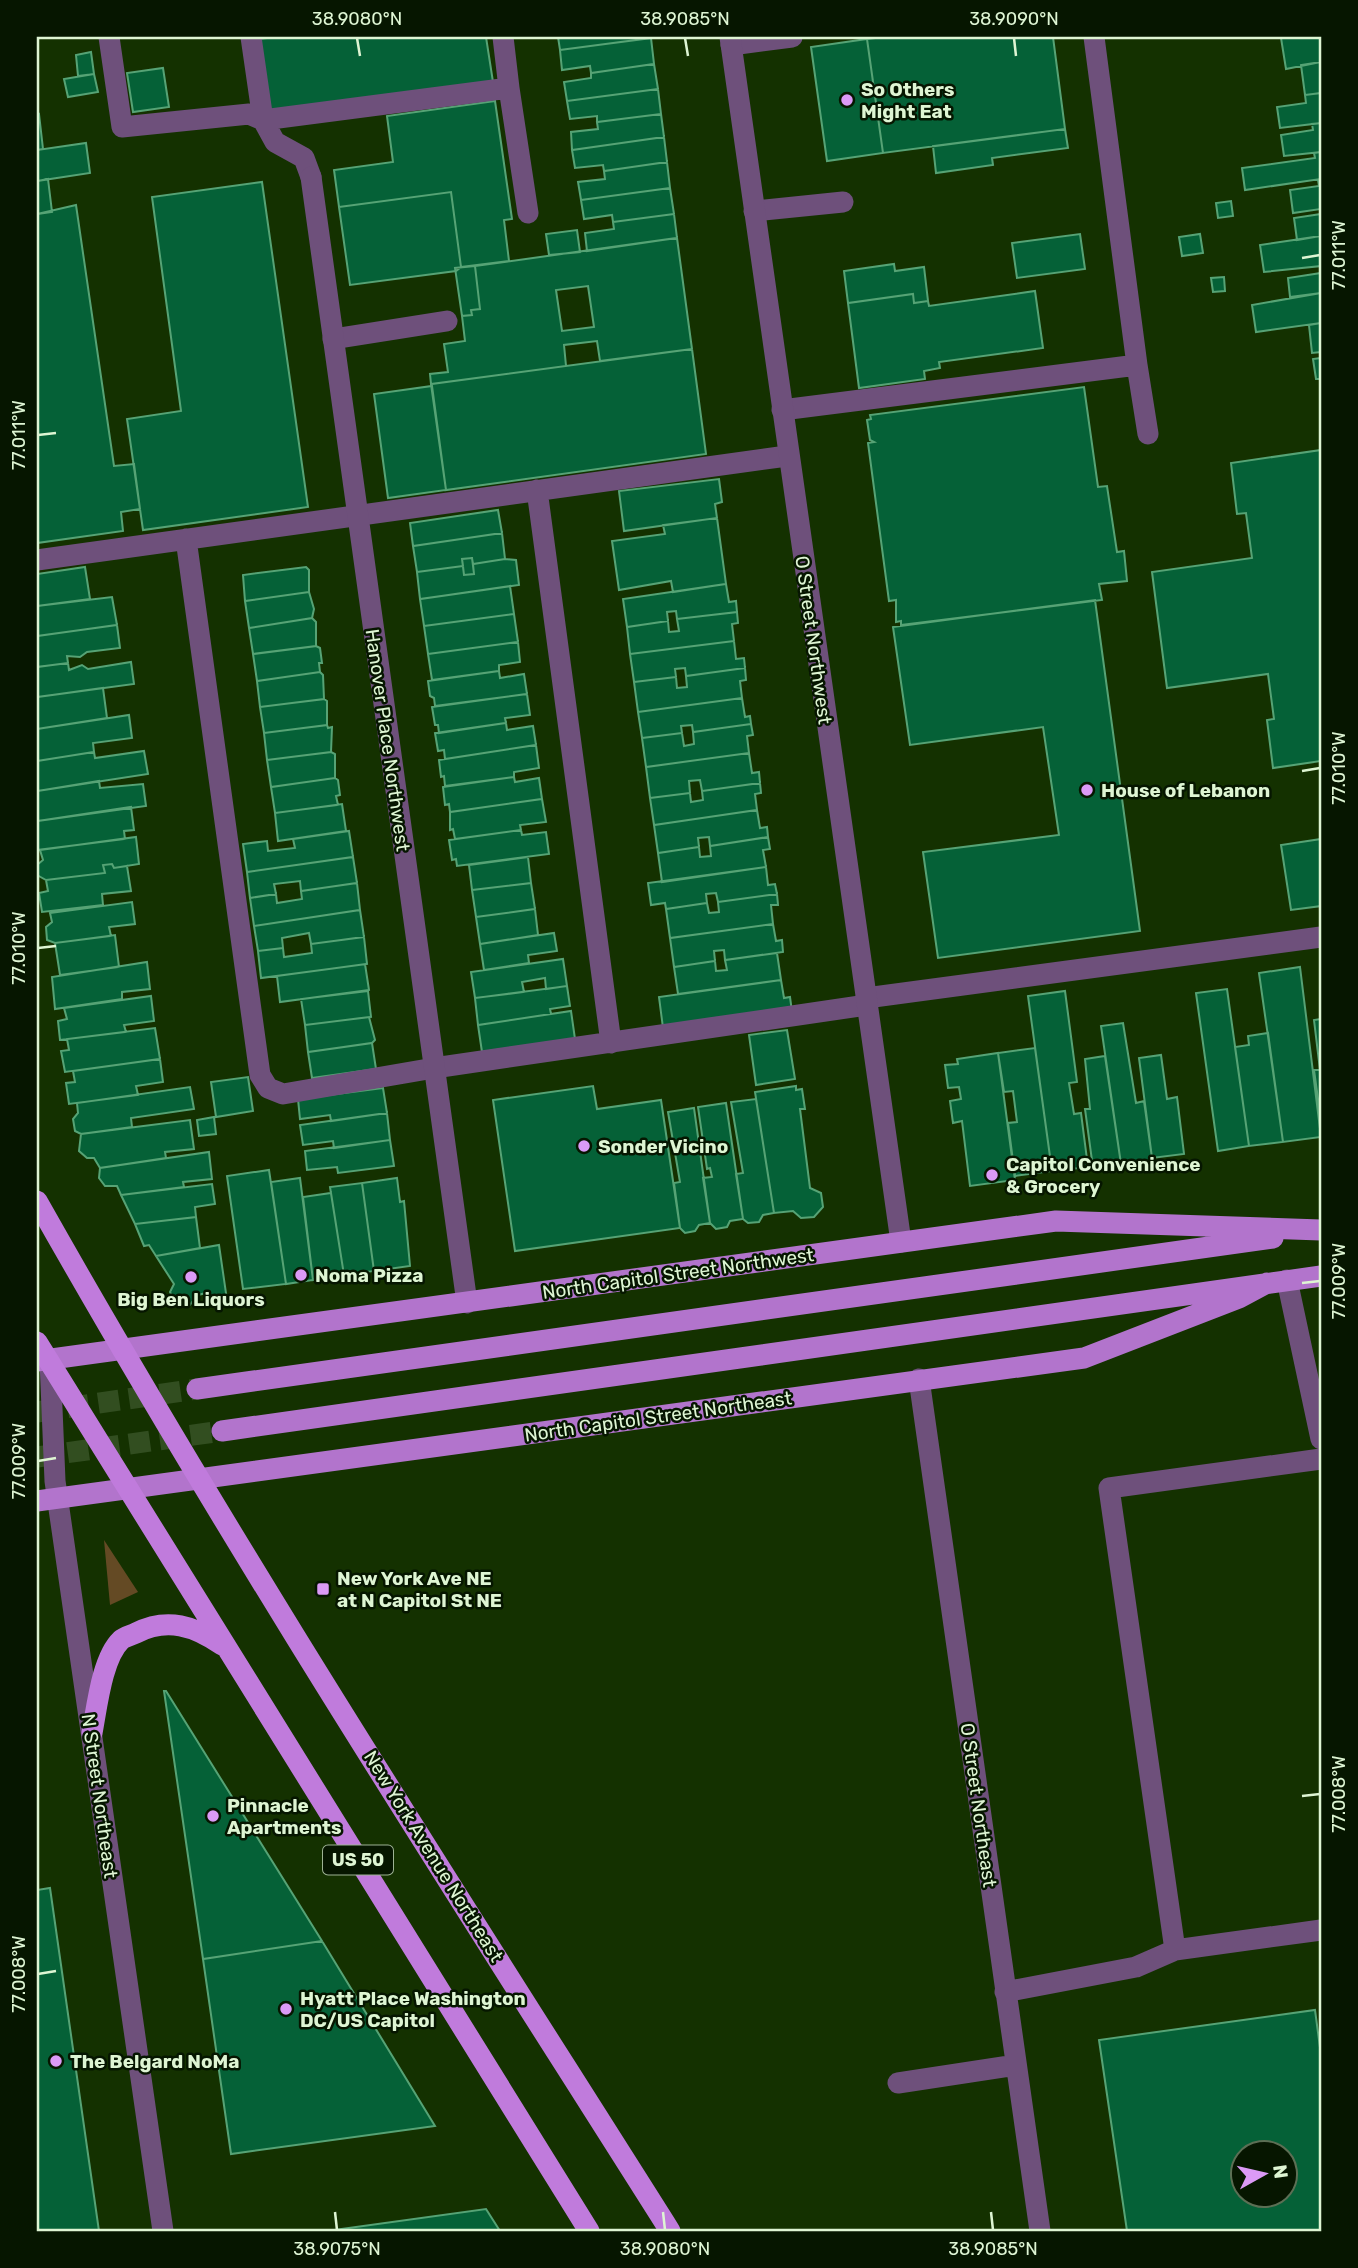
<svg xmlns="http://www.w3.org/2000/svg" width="1358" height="2268" viewBox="0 0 1358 2268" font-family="Rubik,sans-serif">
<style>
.green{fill:#644a24}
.building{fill:#056137;stroke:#56a375;stroke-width:2;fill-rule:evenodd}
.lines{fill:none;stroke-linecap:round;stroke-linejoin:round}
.primary-tunnel{stroke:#324e20;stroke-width:21;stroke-dasharray:21 10;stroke-linecap:butt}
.service{stroke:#6e507b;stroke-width:21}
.minor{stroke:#6e507b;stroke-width:21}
.tertiary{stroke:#6e507b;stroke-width:21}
.primary{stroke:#b274cc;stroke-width:21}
.trunk{stroke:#c07bdc;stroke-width:21}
.ticks{fill:none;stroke:#def5d3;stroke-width:2.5}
.poi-dot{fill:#db9af6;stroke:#061600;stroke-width:2.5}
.labels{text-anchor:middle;stroke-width:5;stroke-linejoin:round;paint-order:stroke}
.shield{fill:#061600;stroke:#9db294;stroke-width:2}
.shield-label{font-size:18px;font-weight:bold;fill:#def5d3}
.poi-label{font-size:19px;font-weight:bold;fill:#def5d3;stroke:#061600;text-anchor:start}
.street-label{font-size:19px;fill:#def5d3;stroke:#061600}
.neatline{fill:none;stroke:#def5d3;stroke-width:2.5}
.ticks-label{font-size:18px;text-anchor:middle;fill:#def5d3}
</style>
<rect width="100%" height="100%" fill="#143100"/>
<path class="green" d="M104,1540L138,1592L110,1605Z"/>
<path class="building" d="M276,37H486L493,82L267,112L258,39Z
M558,37H651V38L560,50Z
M884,37H1053L1065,129L883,153L867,39Z
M1321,37V62L1286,69L1281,38Z
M651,38L654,64L591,73L590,66L562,70L560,50Z
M867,39L883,153L827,161L811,47Z
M91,52L94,74L78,76L76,55Z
M1321,62V93L1305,95L1301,65Z
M654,64L658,89L567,101L564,82L591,78V73Z
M163,68L169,107L133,112L127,73Z
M94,74L98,92L68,97L64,79Z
M658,89L661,114L597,122V116L570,119L567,101Z
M1321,93V123L1280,128L1277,107L1306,103L1305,95Z
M495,101L512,219L504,220L509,261L461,267L451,192L339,207L334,170L393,162L387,116Z
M39,114L43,149L37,150V115Z
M661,114L664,137L572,150L571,132L598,129L597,122Z
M1321,123V152L1284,156L1281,135L1313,130L1312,124Z
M1065,129L1068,148L992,158L993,165L936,173L933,146Z
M664,137L667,162L604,171L603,165L575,168L572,150Z
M86,143L90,173L37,181V150Z
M1321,152V179L1245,190L1242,168L1315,158L1314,153Z
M667,162L670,188L581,200L578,182L605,179L604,171Z
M48,179L52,212L37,214V181Z
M1321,179V209L1293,213L1290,190L1319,186L1318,180Z
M262,182L308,507L143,530L127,419L181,411L152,197Z
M670,188L674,214L613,222L612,215L584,219L581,200Z
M451,192L461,267L456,271L350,285L339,207Z
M1231,201L1233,216L1218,218L1216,203Z
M76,205L114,466L134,464L140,509L121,512L123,531L37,543V214Z
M674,214L677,238L587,251L585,233L614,229L613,222Z
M1321,214V236L1297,240L1294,218Z
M577,230L580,252L549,255L546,234Z
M1080,234L1085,269L1017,278L1012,243Z
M1200,234L1203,253L1182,256L1179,237Z
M1321,236V266L1264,272L1260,245Z
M677,238L692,349L600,361L597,341L564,345L566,366L431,384L430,374L448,372L444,344L465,341L462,316L472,315L471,310L480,309L475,266ZM588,286L594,327L562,331L556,290Z
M894,264L895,271L924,267L928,301L914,303L913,294L848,303L844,271Z
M475,266L480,309L471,310L472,315L462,316L455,268Z
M1321,273V293L1290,297L1288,278Z
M1224,277L1225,291L1213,292L1211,278Z
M1035,291L1043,348L939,362L940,368L924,371L925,379L859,388L848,303L913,294L914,303L928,301L929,306Z
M1321,293V323L1256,332L1252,305Z
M1321,323V352L1312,353L1309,325Z
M692,349L706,454L446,490L431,384Z
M1321,358V379H1316L1313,359Z
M432,386L446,490L388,498L374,394Z
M1084,387L1098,487L1107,486L1117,552L1124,551L1127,581L1099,584L1102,600L901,625V621L896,622V600L889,601L868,443L874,442L870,440L867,420L871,419L870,415Z
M1321,450V761L1273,768L1267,720L1274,719L1268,674L1167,688L1152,572L1252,558L1246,513L1237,514L1231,463Z
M719,479L722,502L715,504L717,518L624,531L619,491Z
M498,510L502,533L413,546L410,523Z
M717,518L726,584L673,592L671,581L619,590L612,541L665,534L663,525Z
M502,533L505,559L473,564L472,558L462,559L463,566L417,572L413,546Z
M472,558L474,574L464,575L462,559Z
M505,559L516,560L519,585L420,599L417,572L463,566L464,575L474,574L473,564Z
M85,567L90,599L37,606V574Z
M306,567L309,570V592L245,601L243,575Z
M726,584L729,602L736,601L737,612L677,619L676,611L667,612L668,621L627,627L623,599Z
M510,586L514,614L424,626L420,599Z
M309,592L314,609L312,618L249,628L245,601Z
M112,597L117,625L37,636V606Z
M1095,600L1140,931L938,958L923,852L1059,835L1043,727L910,745L893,627Z
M737,612L738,623L732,624L734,641L630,654L627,627L668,621L669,632L679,631L677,619Z
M514,614L518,642L428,654L424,626Z
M312,618L316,622V646L253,654L249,628Z
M117,625L120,648L87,652L80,657L67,656L68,663L37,667V636Z
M734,641L736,659L744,658L745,668L686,676L685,668L675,669L676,677L634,682L630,654Z
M518,642L520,662L499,665V671L432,680L428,654Z
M316,646L320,648L322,663H319L320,672L257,681L253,654Z
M131,662L134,684L37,697V667L68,663L69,670L82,665L88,669Z
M745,668L746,680L740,681L742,698L638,712L634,682L676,677L677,688L687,687L686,676Z
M499,671L500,678L524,674L527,694L435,706L434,698L430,696L428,681Z
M320,672L323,675L324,699L260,707L257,681Z
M103,688L107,718L37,729V697Z
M527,694L530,715L505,718L506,723L439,733L438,725H435L432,707Z
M742,698L745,717L750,716L751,724L693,732L692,725L681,726L682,733L642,738L638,712Z
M324,699L327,701V725L264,733L260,707Z
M129,715L132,738L93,743L94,752L37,761V729Z
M506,723L507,730L533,726L536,745L445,759L444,750L438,751L435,733Z
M751,724L753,735L747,736L749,753L646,767L642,738L682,733L684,746L694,744L693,732Z
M327,725L328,728L332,727L331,752L267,760L264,733Z
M536,745L539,768L514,772V777L445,786L444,776L441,777L439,760Z
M144,751L148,774L37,791V761L94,752L95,758Z
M331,752L335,754V778L271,787L267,760Z
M749,753L752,773L759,772L760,783L702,791L700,780L689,781L690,793L650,798L646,767Z
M514,777L515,782L539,778L542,799L450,812L449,804L445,805L443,787Z
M335,778L338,780L340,795L336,796L338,805L275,813L271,787Z
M99,781L100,788L143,784L146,806L37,821V791Z
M760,783L761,793L755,794L757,810L654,825L650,798L690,793L691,802L703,800L702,791Z
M542,799L546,822L520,825L521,830L455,839L453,829L450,830V812Z
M342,804L346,831L278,841L275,813Z
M131,807L134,830L124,831L125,839L37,850V821Z
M757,810L760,828L767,827L768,837L710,846L709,837L698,838L699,847L658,853L654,825Z
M521,830L522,835L546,832L549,854L457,866L456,859L452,860L449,840Z
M349,831L353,857L247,872L243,844L267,841L268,851L295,848L293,839Z
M136,837L139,864L114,868L112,864L103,865L105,873L46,880L37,875V865L43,860L40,850Z
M768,837L770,849L763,850L766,867L662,882L658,853L699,847L700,857L711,856L710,846Z
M1321,839V906L1291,910L1281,845Z
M353,857L357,883L301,891L300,881L274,884L276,894L250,898L247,872Z
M528,857L531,883L472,890L469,865Z
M112,864L114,868L127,866L131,891L102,894L103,905L42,912L39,893L48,891L46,880L105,873L103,865Z
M766,867L768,885L775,884L777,894L718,902L716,893L706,894L707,903L666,909L665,903L651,905L648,883Z
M357,883L360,910L254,926L250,898L276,894L277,903L302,899L301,891Z
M531,883L535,909L476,917L472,890Z
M777,894L778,905H771L773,924L670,938L666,909L707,903L709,913L719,912L718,902Z
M132,902L135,924L109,927L111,936L55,943L47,940L46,927L52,922L50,913Z
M535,909L538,935L480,944L476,917Z
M360,910L364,937L311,944L309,933L282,938L283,948L258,951L254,926Z
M773,924L776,941L782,940L783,952L725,960L724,950L714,951L715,961L674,967L670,938Z
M554,933L557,951L528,955L529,963L484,970L480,944Z
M115,935L119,967L60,975L55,943Z
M364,937L367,964L261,978L258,951L283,948L284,957L312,953L311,944Z
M777,953L781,980L678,994L674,967L715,961L716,971L727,970L725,960Z
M563,959L567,986L546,989L545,978L522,982L524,992L475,998L471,972Z
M147,962L150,989L122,992V999L55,1009L52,977Z
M365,964L369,990L280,1002L277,976Z
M1300,967L1321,1137L1283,1142L1259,973Z
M781,980L784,998L790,997L792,1012L663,1028L659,997Z
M567,986L570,1006L550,1009L551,1014L478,1025L475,998Z
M1227,989L1249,1146L1218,1151L1196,993Z
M368,991L371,1017L305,1025L301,999Z
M1065,991L1077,1082L1069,1083L1074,1114L1081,1113L1088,1167L1052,1171L1028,996Z
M151,996L154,1021L124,1025L126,1032L60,1040L58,1021L67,1019L64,1008Z
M571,1011L575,1039L482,1052L478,1025Z
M369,1017L375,1040L372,1043L308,1052L305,1025Z
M1321,1019V1121L1314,1070H1320L1314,1020Z
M1123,1023L1136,1103L1144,1101L1153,1165L1132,1168L1131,1163L1121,1164L1101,1026Z
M155,1028L160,1059L65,1072L61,1051L69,1050L67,1039Z
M787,1030L795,1079L756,1085L749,1035Z
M1268,1033L1283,1142L1249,1146L1235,1047L1249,1045L1248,1036Z
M372,1043L376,1069L312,1078L308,1052Z
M1035,1048L1052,1171L1015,1176L1008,1123L1017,1122L1013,1091L1004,1092L998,1053Z
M998,1053L1015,1180L970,1186L962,1121L953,1123L950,1101L961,1099L959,1087L948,1088L945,1065L958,1064L957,1059Z
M1161,1055L1167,1099L1177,1097L1184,1154L1152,1158L1139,1058Z
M1105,1056L1121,1164L1093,1168L1085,1109H1090L1085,1059Z
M160,1059L163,1082L136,1086L138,1095L69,1104L66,1083L75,1082L73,1071Z
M248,1077L253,1111L216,1117L211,1082Z
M593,1086L597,1109L661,1100L680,1228L515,1251L493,1100Z
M796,1086V1090L802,1089L805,1109H800L810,1188L821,1193L823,1207L814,1217L801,1218L793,1211L774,1213L755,1092Z
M190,1087L194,1109L131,1118L132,1127L81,1134L75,1131L73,1119L78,1113L77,1103Z
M383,1088L387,1113L331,1121L330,1115L300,1119L298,1099Z
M756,1099L774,1213L763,1215L759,1222L748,1223L743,1219L736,1174L743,1173L731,1102Z
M726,1103L743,1219L730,1221L727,1227L716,1229L710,1223L703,1178L712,1177L710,1168L707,1169L698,1107Z
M694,1108L710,1223L699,1225L695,1231L685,1233L680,1228L674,1183L680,1182L668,1112Z
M387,1113L390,1140L334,1148L333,1141L303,1145L300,1125Z
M214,1117L216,1134L199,1136L197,1120Z
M190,1120L194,1149L165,1152L166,1158L100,1168L94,1158H87L79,1151L81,1134Z
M390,1140L394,1166L338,1173L337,1167L307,1170L305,1151Z
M209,1152L212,1179L183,1182L184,1187L121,1195L117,1186H105L99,1178L100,1168Z
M269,1170L286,1284L243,1289L227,1176Z
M300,1178L313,1280L286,1284L271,1182Z
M397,1178L400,1202L404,1201L410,1266L374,1271L362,1183Z
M362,1183L374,1271L344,1275L330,1187Z
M212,1184L215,1204L195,1207L196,1217L135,1224L121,1195Z
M331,1193L344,1275L313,1280L303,1197Z
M196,1217L200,1248L156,1256L149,1245L144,1246L135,1224Z
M219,1245L227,1300L208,1302L206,1293L198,1295L189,1306L176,1305L170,1292L174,1284L156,1256Z
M164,1691H166L322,1941L203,1959Z
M50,1888L99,2231H37V1890Z
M322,1941L435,2126L231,2154L203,1959Z
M1315,2010L1321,2055V2231H1127L1099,2040ZM1242,2152H1284V2194H1242Z
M486,2209L500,2231H327Z"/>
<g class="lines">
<path class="primary-tunnel" d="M37,1412L197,1389
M37,1457L222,1431"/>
<path class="service" d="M109,37L122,127L249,114L263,120L275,142L304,158L311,177
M251,37L263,120L509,88L503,37
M1094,37L1137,365
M731,45L792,37
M509,88L528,213
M754,211L843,202
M333,339L447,321
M782,410L1137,365L1148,434
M537,490L611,1043
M186,539L260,1075L268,1088L283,1094L434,1068L867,1005
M37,560L787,456
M866,998L1321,937
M1287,1280L1321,1439
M919,1379L1040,2231
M1175,1950L1109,1488L1321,1459
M1005,1992L1136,1967L1175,1950L1321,1930
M898,2083L1016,2065"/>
<path class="minor" d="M311,177L467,1303
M50,1360L55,1481L163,2231"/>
<path class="tertiary" d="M730,37L901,1242"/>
<path class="primary" d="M37,1361L1056,1221L1321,1230
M197,1389L1273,1238
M222,1431L1321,1276
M37,1501L1084,1358L1239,1298L1267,1283"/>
<path class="trunk" d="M37,1201C235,1552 455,1891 670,2231
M37,1342L589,2231
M92,1733C97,1707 102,1658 121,1640C124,1637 132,1635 136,1633C167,1617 195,1626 222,1645"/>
</g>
<path class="ticks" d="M357,38L360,56M685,38L688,56M1014,38L1016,56M1302,258L1320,255M38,435L56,433M1302,771L1320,768M38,948L56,946M1302,1283L1320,1281M38,1461L56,1458M1302,1796L1320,1794M38,1974L56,1971M335,2212L337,2230M663,2212L665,2230M991,2212L993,2230"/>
<g class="poi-dot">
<circle cx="847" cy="100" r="7"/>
<circle cx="1087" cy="790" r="7"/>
<circle cx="584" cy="1146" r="7"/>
<circle cx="992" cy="1175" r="7"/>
<circle cx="301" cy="1275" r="7"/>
<circle cx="191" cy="1277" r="7"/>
<rect x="316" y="1582" width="14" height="14" rx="3.5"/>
<circle cx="213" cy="1816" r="7"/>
<circle cx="286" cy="2009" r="7"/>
<circle cx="56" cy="2061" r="7"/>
</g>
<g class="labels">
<rect class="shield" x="323" y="1845.5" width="70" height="29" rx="5"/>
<g class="shield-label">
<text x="358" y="1866">US 50</text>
</g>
<g class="poi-label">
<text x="861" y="96">So Others<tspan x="861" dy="22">Might Eat</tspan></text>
<text x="1101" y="797">House of Lebanon</text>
<text x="598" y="1153">Sonder Vicino</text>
<text x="1006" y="1171">Capitol Convenience<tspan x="1006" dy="22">&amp; Grocery</tspan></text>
<text x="315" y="1282">Noma Pizza</text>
<text x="191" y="1306" text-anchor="middle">Big Ben Liquors</text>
<text x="337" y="1585">New York Ave NE<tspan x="337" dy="22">at N Capitol St NE</tspan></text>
<text x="227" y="1812">Pinnacle<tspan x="227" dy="22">Apartments</tspan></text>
<text x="300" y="2005">Hyatt Place Washington<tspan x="300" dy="22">DC/US Capitol</tspan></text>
<text x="70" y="2068">The Belgard NoMa</text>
</g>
<g class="street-label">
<text transform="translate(814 640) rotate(82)" y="7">O Street Northwest</text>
<text transform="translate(388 740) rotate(82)" y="7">Hanover Place Northwest</text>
<text transform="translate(678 1273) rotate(-8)" y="7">North Capitol Street Northwest</text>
<text transform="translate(658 1416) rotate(-8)" y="7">North Capitol Street Northeast</text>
<text transform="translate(100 1796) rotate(82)" y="7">N Street Northeast</text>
<text transform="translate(979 1805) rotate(82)" y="7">O Street Northeast</text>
<text transform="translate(434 1856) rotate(58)" y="7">New York Avenue Northeast</text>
</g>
</g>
<rect width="1358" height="2268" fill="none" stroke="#061600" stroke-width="77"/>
<g transform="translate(1264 2174) rotate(82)"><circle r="33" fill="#061600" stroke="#5c6f54" stroke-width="2"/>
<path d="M0-5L12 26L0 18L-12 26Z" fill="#db9af6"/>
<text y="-10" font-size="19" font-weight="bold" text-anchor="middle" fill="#def5d3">N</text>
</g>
<rect x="38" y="38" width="1282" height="2192" class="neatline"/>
<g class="ticks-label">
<text x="357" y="25">38.9080°N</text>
<text x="685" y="25">38.9085°N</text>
<text x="1014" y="25">38.9090°N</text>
<text transform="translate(1339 255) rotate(-90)" y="6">77.011°W</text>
<text transform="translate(19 435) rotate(-90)" y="6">77.011°W</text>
<text transform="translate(1339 768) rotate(-90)" y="6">77.010°W</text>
<text transform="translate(19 948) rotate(-90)" y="6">77.010°W</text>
<text transform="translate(1339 1281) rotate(-90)" y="6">77.009°W</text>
<text transform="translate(19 1461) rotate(-90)" y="6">77.009°W</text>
<text transform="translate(1339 1794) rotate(-90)" y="6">77.008°W</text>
<text transform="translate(19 1974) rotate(-90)" y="6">77.008°W</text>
<text x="337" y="2255">38.9075°N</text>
<text x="665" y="2255">38.9080°N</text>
<text x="993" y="2255">38.9085°N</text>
</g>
</svg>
